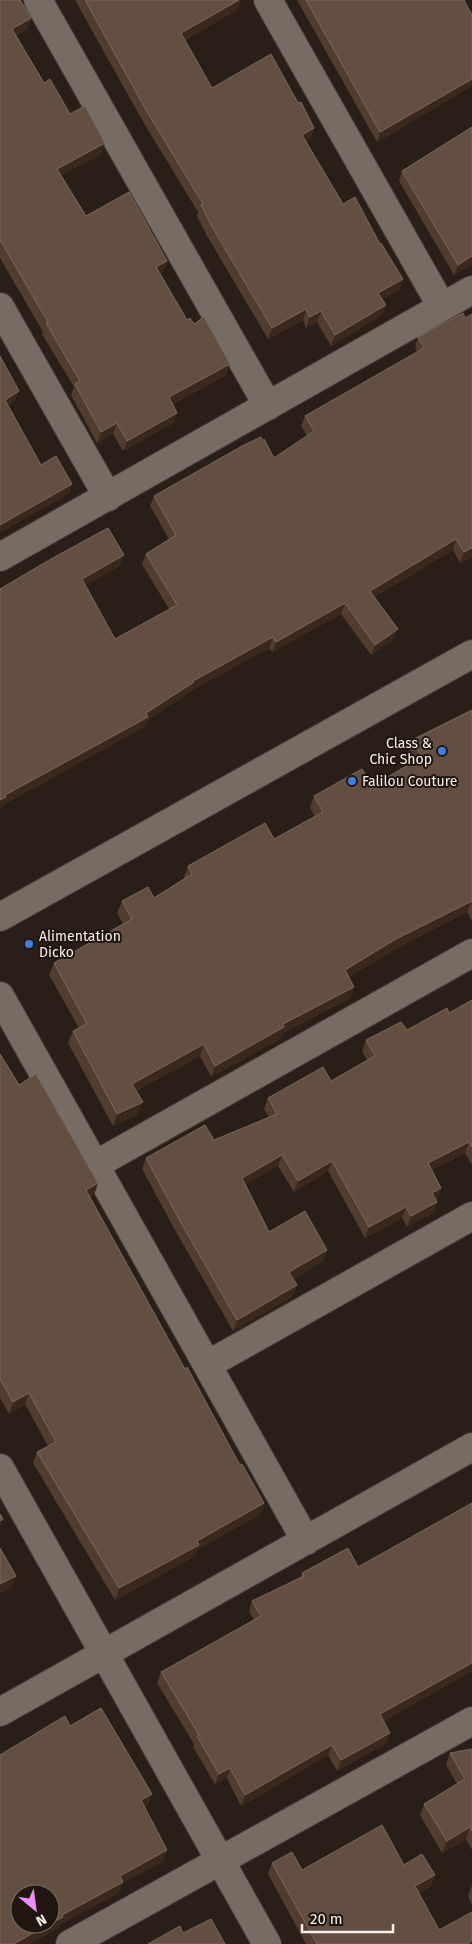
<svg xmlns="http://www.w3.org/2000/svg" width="472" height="1944" viewBox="0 0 472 1944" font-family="'Fira Sans',sans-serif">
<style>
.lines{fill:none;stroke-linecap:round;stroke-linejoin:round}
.street-casing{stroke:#443c37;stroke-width:30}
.secondary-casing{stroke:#443c37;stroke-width:30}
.street{stroke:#786b63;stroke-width:28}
.secondary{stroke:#786b63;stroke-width:28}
.wall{fill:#513c2d}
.shaded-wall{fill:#3a281c}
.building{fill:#634f42;stroke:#7a685c}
.shop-dot{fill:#3f7fe0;stroke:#20160f;stroke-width:2}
.labels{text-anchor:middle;stroke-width:4;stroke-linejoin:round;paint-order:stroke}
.poi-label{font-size:14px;fill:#f7efea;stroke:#20160f;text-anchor:start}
</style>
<rect width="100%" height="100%" fill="#2a1f18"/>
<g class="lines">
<g class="street-casing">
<path id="street" d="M38,0L268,406
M268,0L442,307
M0,307L108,497
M0,557L472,290
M0,996L306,1541
M95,1165L472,953
M207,1365L472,1216
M0,1468L267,1944
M0,1712L472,1447
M70,1944L472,1721"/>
</g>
<g class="secondary-casing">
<path id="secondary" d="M0,917L472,654"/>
</g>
<use href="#street" class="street"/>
<use href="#secondary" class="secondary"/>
</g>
<path class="wall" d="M0,0L31,18L27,29L16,35L44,83L101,154L61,175L86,216L167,261L163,272L160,273L187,320L226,375L173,404L177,413L173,423L123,451L113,434L97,443L71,395L74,387L42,334L43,332L0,258Z
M75,0H241L237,10L185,40L212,88L298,103L314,128L310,138L305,141L343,204L380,244L403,279L399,290L382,299L386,305L382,315L331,346L317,322L306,328L303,320L268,339L207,236L197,216L198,212L142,120Z
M297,0H464L472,15V86L377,142Z
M472,127V264L454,275L399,181L402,171Z
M463,313L472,556L460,563L453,550L374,597L394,639L371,655L341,614L272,652L269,648L192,690L190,692L146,721L144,727L3,805L2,807L0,808V589L120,566L85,585L115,639L169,609L142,564L146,554L169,539L150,506L154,496L262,441L274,458L307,436L301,426L305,416L417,352L415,347L418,337Z
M472,710V919L471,920L467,912L392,951L349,977L354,987L350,998L282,1034L280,1039L211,1077L200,1056L136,1091L138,1114L113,1126L68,1043L73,1031L79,1028L49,975L54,963L123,924L117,913L122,901L154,898L184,879V877L188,866L274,839L315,817L310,808L314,796L372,786L414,762L408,752L412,740Z
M472,1000V1165L465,1153L432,1170L441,1188L437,1199L436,1200L437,1202L433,1213L407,1227L402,1218L365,1238L328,1171L294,1192L278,1166L245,1184L269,1232L327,1250L323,1261L293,1279V1296L233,1331L176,1232L142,1169L146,1158L214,1140L269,1117L264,1109L268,1098L331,1081L367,1060L362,1051L366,1040L407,1030L449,1013Z
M0,1054L19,1085L98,1183L94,1195L90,1197L185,1369L240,1465L264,1503L260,1514L197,1550L195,1556L115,1600L33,1463L37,1452L48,1446L25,1404L9,1414L0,1398Z
M358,1567L472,1671L384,1721L387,1743L337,1771L328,1755L241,1806L227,1778L215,1784L193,1747L194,1744L157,1683L161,1672L254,1620L249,1611L252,1601L300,1578L302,1573Z
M472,1749V1850L466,1839L442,1853L420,1815L424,1804L457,1784L446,1765L450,1753Z
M272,1863L302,1870L404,1865L435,1875L431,1886L419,1893L439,1930L472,1944H306L268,1874Z
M472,1885V1905L468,1896Z"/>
<path class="shaded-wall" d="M239,0H241L237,10L178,44L181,33Z
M31,18L27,29L8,40L12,29Z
M472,79V86L377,142L380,132Z
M314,128L310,138L298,145L302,135Z
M105,143L101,154L53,180L57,169Z
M472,256V264L454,275L458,265Z
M167,261L163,272L153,277L156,267Z
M403,279L399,290L374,304L378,293Z
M386,305L382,315L331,346L335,335Z
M306,309L303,320L268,339L272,328Z
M321,311L317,322L306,328L310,317Z
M230,364L226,375L165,408L169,397Z
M19,391L15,401L1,410L5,400Z
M177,413L173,423L123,451L127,441Z
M117,423L113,434L97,443L101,432Z
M72,484L69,494L0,533V525Z
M456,539L453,550L367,601L370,591Z
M472,548V556L460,563L464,552Z
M124,555L120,566L78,589L82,579Z
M345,603L341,614L272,652L276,642Z
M398,629L394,639L371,655L375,645Z
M273,637L269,648L192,690L190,692L146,721L144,727L3,805L2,807L0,808V800L5,795L146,713L193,681Z
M472,901L467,912L392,951L341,982L345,970L396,939Z
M354,987L350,998L282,1034L280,1039L211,1077L215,1066L283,1024Z
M204,1044L200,1056L128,1096L132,1084Z
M143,1102L138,1114L113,1126L117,1114Z
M469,1142L465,1153L424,1174L428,1163Z
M282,1155L278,1166L238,1189L242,1178Z
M332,1161L328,1171L294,1192L298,1181Z
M98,1183L94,1195L82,1202L86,1190Z
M441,1188L437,1199L428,1204L432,1193Z
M437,1202L433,1213L407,1227L411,1216Z
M406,1207L402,1218L365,1238L369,1227Z
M327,1250L323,1261L285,1283L289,1272Z
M297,1285L293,1296L233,1331L237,1320Z
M29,1393L25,1404L9,1414L13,1402Z
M264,1503L260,1514L197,1550L195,1556L115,1600L119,1588L197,1541Z
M3,1519L0,1527V1521Z
M16,1576L12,1587L0,1593V1584Z
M472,1663V1671L377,1725L380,1714Z
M390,1733L387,1743L337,1771L341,1760Z
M332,1745L328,1755L241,1806L245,1795Z
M230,1768L227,1778L215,1784L219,1774Z
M152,1794L148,1806L137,1811L141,1800Z
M470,1827L466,1839L442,1853L447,1841Z
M167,1850L163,1862L123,1883L119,1893L60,1925L59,1928L30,1944H14L62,1915L120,1876Z
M435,1875L431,1886L411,1898L415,1886Z"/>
<path class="building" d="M0,0H20L31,18L12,29L44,83L50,79L70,114L85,106L105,143L57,169L86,216L129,192L167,261L156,267L187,320L190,318L194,324L204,317L230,364L169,397L177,413L127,441L117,423L101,432L75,384L80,381L46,323L48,322L0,240Z
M85,0H239L181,33L212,88L271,54L298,103L301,102L314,128L302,135L343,204L355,197L380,244L381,243L403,279L378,293L386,305L335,335L321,311L310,317L306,309L272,328L211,225L201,205L203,204L146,110Z
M306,0H464L472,15V79L380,132Z
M472,127V256L458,265L402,171Z
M463,313L465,318L472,314V548L464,552L456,539L370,591L398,629L375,645L345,603L276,642L273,637L193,681L194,682L146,713L148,717L5,795L6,797L0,800V589L51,559L108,528L124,555L82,579L115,639L177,605L146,554L176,535L154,496L242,446L261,437L262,441L264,439L274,458L314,431L305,416L424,348L418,337Z
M0,356L19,391L5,400L41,465L56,456L72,484L0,525Z
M472,710V902V901L396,939L345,970L354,987L283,1024L284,1027L215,1066L204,1044L132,1084L143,1102L117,1114L73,1031L87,1024L54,963L132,919L122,901L148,887L154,898L192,874L188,866L265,823L274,839L323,812L314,796L362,769L372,786L422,757L412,740Z
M472,1000V1147L469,1142L428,1163L441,1188L432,1193L437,1202L411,1216L406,1207L369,1227L332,1161L298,1181L282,1155L242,1178L269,1232L305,1211L327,1250L289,1272L297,1285L237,1320L180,1221L146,1158L205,1125L214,1140L277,1114L268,1098L323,1067L331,1081L375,1056L366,1040L401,1022L407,1030L447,1008L449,1013Z
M0,1054L19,1085L36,1074L98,1183L86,1190L185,1369L187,1367L240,1465L242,1464L264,1503L197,1541L199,1545L119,1588L37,1452L56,1442L29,1393L13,1402L0,1379Z
M472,1503V1663L380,1714L390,1733L341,1760L332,1745L245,1795L230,1768L219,1774L197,1736L199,1735L161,1672L261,1616L252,1601L304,1576L302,1573L348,1548L358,1567Z
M0,1514L3,1519L0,1521Z
M0,1548L16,1576L0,1584Z
M101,1708L152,1794L141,1800L167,1850L120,1876L123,1882L62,1915L63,1917L50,1924V1894H20V1924H49L14,1944H0V1755L65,1716L70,1726Z
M472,1749V1831L470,1827L447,1841L424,1804L465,1779L450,1753Z
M382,1825L404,1865L422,1854L435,1875L415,1886L439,1930L472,1912V1941L467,1944H317L272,1863L292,1852L302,1870Z
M211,1919L225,1944H148L180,1926L183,1933Z"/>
<g class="shop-dot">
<circle cx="442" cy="751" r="5"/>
<circle cx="352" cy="781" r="5"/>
<circle cx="29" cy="944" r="5"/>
</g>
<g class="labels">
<g class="poi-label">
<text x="432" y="748" text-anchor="end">Class &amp;<tspan x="432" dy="16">Chic Shop</tspan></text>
<text x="362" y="786">Falilou Couture</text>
<text x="39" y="941">Alimentation<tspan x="39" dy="16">Dicko</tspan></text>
</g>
</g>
<g transform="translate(35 1909) rotate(151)"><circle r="24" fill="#20160f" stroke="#766d67"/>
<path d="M0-4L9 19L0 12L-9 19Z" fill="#ef8bf6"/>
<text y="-8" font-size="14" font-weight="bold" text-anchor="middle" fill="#f7efea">N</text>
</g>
<path d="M302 1924v8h91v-8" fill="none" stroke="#f7efea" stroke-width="2.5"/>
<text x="310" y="1924" font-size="15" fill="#f7efea" stroke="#20160f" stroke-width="4" paint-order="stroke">20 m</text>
</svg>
